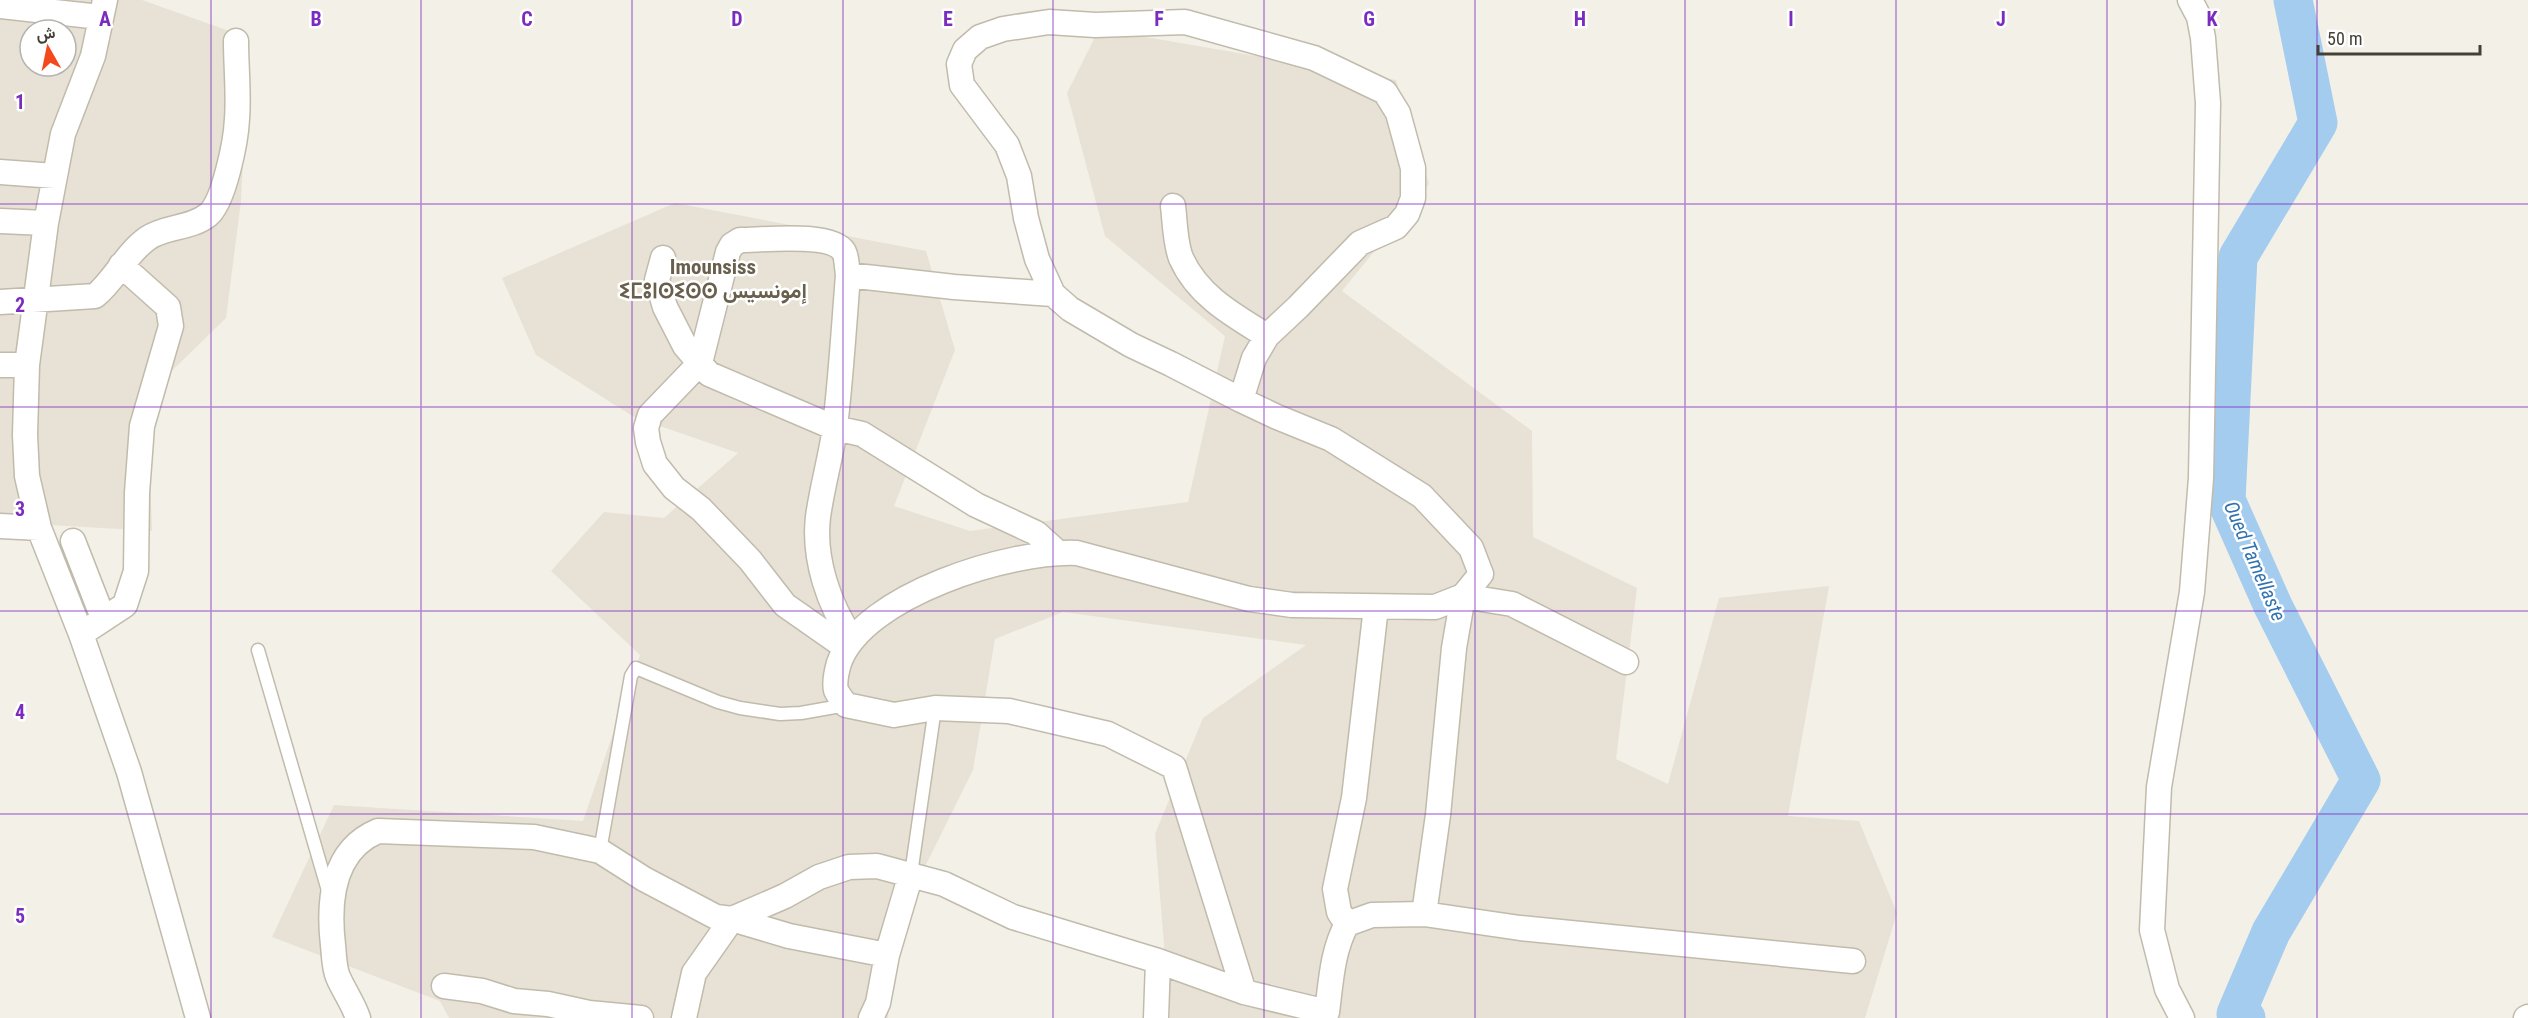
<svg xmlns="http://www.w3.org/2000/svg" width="2528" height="1018" viewBox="0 0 2528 1018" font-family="'Roboto Condensed',Vazirmatn,'Noto Sans Tifinagh',sans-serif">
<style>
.residential{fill:#e7e2d5;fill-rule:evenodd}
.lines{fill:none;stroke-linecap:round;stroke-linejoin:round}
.river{stroke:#a4ccee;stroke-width:39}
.service-casing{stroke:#c1bbac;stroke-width:15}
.minor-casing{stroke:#c1bbac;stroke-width:27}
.service{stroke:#fff;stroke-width:12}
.minor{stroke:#fff;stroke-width:24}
.grid{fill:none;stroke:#7b2cbf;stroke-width:1.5;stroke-opacity:0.55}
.labels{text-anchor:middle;stroke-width:5;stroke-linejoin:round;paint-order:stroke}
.water-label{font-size:20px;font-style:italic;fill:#3273af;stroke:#fff}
.quarter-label{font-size:21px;font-weight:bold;fill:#685f4d;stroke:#fff}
.grid-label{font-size:20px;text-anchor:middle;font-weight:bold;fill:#7b2cbf;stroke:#fff;stroke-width:5;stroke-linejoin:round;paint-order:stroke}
</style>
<rect width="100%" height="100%" fill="#f3f0e7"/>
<path class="residential" d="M0,0H142L249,38L241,201L226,318L147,395L152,531L0,522ZM30,30H66V66H30Z
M1099,29L1396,80L1429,184L1342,291L1532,431L1533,537L1637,588L1616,759L1668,784L1719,598L1829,586L1788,816L1859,821L1897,913L1865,1018H1170L1155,834L1203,718L1306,645L1063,612L995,639L973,770L894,929L888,1018H449L440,1001L272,937L334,805L583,821L640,655L551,571L604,512L664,518L738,453L634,417L536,355L502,278L675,203L926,251L955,350L894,506L970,531L1188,502L1225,336L1105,236L1067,93Z"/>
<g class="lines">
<path class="river" d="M2246,1018L2236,1014L2271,932L2361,780L2273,606L2226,500L2238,257L2318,123L2293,0"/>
<g class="service-casing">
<path id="service" d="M258,650L329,894
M600,851L631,676L636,668L718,702L740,708L780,714L801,713L846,705
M911,874L935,708"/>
</g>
<g class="minor-casing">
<path id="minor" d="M105,0L93,56L63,134L46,223L27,365L25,435L27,476L39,528L81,634L129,772L198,1018
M0,6L100,17
M0,172L55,176
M1173,206C1175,222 1175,243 1181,258C1198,296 1233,315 1267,336
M0,221L46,223
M663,258L657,280L665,307L685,346L709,374L835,428L862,434L976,505L1036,533L1057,552
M848,275L954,287L1053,294
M0,302L95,296C115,280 126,253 148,238C166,226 190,229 208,215C224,202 236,141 237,119C239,94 236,67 236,41
M0,365H27
M1241,400L1254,358L1267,336L1298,307L1360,243L1396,227L1407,214L1413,198V168L1398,113L1385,92L1314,58L1185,22L1095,25L1049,22L1003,29L980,37L965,50L959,64L962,85L1007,145L1019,176L1026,218L1037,259L1053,294L1070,309L1131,345L1171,364L1241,400L1277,417L1331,439L1422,496L1471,548L1481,574L1463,596L1435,607L1292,605L1249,599L1077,553C1011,550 863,595 839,663C837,670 834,682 836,690C838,695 843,701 846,705L894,715L935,708L1009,711L1108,734L1174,767L1244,992
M0,526L39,528
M73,541L103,618
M81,634L125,605L136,571L137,493L142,426L171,326L168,307L121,265
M845,647L785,605L750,560L701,509L674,488L655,464L648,442L646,428L650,415L700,363L728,252L732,245L740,240C763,240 832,232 844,252C847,258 847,269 848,275C844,326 841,376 835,427C831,457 822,487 818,517C813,559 829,605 852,639
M1424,914L1438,815L1454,648L1463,596L1512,604L1626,662
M1347,924L1339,912L1335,889L1354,798L1376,607
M444,986L482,991L514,1001L548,1004L589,1013L641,1018
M358,1018C353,1003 344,991 338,977C334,968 334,955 333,945C328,902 332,850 378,831L534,837L600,851L644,879L716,917L732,919L785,896L819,877L849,867L877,866L944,884L1013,917L1158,961L1244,992L1327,1012C1331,982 1332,951 1347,924L1372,915L1424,914L1520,928L1853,961
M684,1018L694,973L732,919L789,936L887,955
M871,1018L878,1003L887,955L911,874
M1156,1018L1158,961
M2182,1018L2167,989L2152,930L2159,787L2192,592L2201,478L2208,103L2203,38L2199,17L2190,0
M2526,1018L2528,1017"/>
</g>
<use href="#service" class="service"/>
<use href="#minor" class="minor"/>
</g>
<path class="grid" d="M211,0V1018M421,0V1018M632,0V1018M843,0V1018M1053,0V1018M1264,0V1018M1475,0V1018M1685,0V1018M1896,0V1018M2107,0V1018M2317,0V1018M0,204H2528M0,407H2528M0,611H2528M0,814H2528"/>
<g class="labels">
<g class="water-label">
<text transform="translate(2255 561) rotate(67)" y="7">Oued Tamellaste</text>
</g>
<g class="quarter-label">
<text x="713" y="274">Imounsiss<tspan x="713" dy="24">ⵉⵎⵓⵏⵙⵉⵙⵙ إمونسيس</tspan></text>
</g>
</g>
<g class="grid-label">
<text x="105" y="26">A</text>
<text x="316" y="26">B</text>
<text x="527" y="26">C</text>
<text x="737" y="26">D</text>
<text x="948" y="26">E</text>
<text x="1159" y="26">F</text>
<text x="1369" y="26">G</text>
<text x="1580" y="26">H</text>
<text x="1791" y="26">I</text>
<text x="2001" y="26">J</text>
<text x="2212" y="26">K</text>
<text x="20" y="109">1</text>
<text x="20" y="312">2</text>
<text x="20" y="516">3</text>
<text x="20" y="719">4</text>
<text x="20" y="923">5</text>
</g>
<g transform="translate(48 48) rotate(351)"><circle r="28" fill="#ffffff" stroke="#b5b3af" stroke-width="1.5"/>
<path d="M0-4.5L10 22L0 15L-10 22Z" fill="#f4491c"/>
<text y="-9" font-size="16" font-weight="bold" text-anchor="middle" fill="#454036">ش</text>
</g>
<path d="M2318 45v9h162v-9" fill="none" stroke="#454036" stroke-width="3"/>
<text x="2327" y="45" font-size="18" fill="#454036" stroke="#ffffff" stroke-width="4.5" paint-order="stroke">50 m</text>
</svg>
